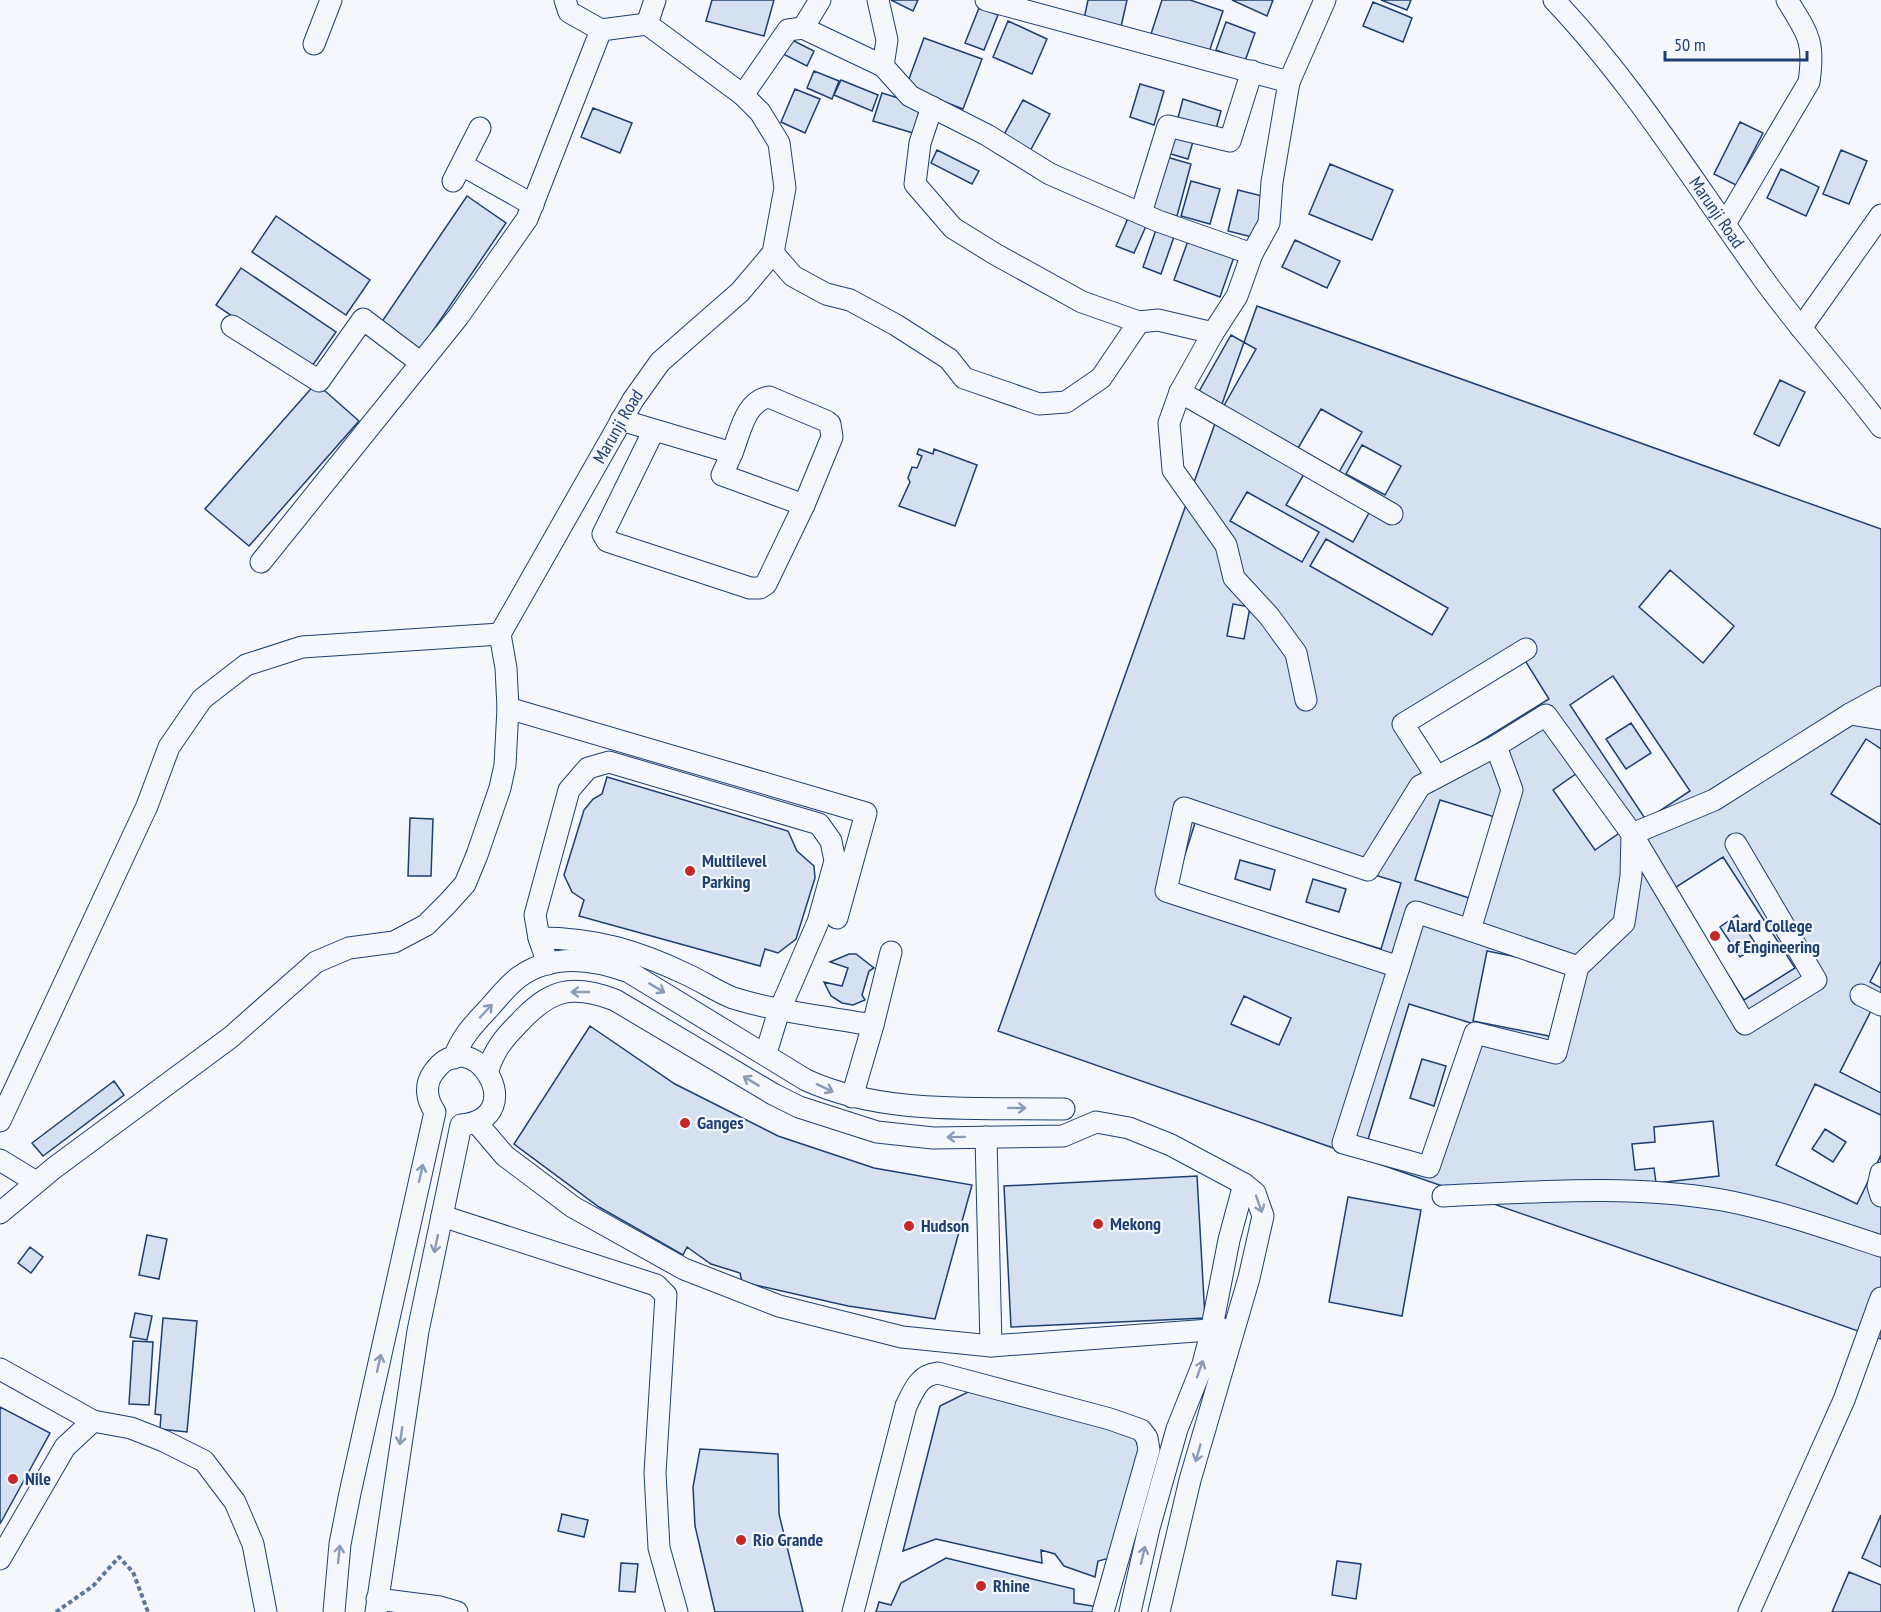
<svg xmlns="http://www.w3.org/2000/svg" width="1881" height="1612" viewBox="0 0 1881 1612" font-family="'PT Sans Narrow',sans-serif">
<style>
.building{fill:#d5e0f0;stroke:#1d3f73;stroke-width:1.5;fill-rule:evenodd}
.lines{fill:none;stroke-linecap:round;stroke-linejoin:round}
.minor-casing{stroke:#1d3f73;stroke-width:23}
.path{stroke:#5e769c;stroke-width:4;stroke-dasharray:4.5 3;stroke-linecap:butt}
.minor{stroke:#f4f7fb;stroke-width:21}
.oneway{stroke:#889bb7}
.poi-dot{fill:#c62828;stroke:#f4f7fb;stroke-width:2}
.labels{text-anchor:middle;stroke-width:4.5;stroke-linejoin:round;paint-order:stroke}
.street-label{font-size:18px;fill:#1d3f73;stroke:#f4f7fb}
.poi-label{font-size:18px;font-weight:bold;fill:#1d3f73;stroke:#f4f7fb;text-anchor:start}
</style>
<rect width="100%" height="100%" fill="#f4f7fb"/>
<path class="building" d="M712,0H774L764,36L706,21Z
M891,0H918L913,11Z
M1088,0H1127L1121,27L1084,19Z
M1162,0H1190L1223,11L1209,52L1151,34Z
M1232,0H1273L1267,16Z
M1381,0H1411L1407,10Z
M1373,2L1412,18L1403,42L1363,26Z
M979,8L998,15L984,50L965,43Z
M1008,21L1047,39L1032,74L993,57Z
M1226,22L1255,33L1245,61L1216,50Z
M924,38L982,59L963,109L906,87Z
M790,39L814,51L807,66L783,54Z
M814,71L839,81L832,99L807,88Z
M841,80L878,95L872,111L834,95Z
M1140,84L1164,91L1154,125L1130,117Z
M795,89L820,99L805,133L781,122Z
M882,93L921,105L913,133L873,121Z
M1183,99L1221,111L1214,136L1176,125Z
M1023,100L1050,114L1028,155L1001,140Z
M593,108L632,123L620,153L581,137Z
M1740,122L1763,133L1736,185L1714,174Z
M1170,131L1194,138L1188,159L1164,152Z
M937,150L979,171L972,184L931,163Z
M1841,150L1867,161L1849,204L1823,194Z
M1163,156L1191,164L1177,216L1149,208Z
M1330,164L1393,190L1372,240L1309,214Z
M1781,169L1819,187L1806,216L1767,198Z
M1191,181L1220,189L1210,224L1181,216Z
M1238,190L1266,197L1256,238L1228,231Z
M467,196L506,223L420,350L381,323Z
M276,216L370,280L346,315L252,252Z
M1129,216L1147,224L1134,253L1116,246Z
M1157,227L1175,234L1161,274L1143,267Z
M1189,238L1235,254L1220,297L1174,280Z
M1295,240L1340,261L1327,288L1282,267Z
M241,268L336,332L310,369L216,305Z
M1257,306L1881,529V1339L998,1031Z
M1231,335L1256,349L1222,409L1197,395Z
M1780,380L1805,392L1779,446L1754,434Z
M316,383L359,421L249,546L205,509Z
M1321,409L1362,432L1339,472L1298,448Z
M1362,445L1401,466L1385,495L1346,474Z
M919,449L933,454L934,449L977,465L955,526L899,506L910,482L908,478L912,467L917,468L922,456L917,454Z
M1304,474L1370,511L1353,542L1286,505Z
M1247,492L1319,532L1302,562L1230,521Z
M1326,539L1448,608L1432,635L1310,566Z
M1670,570L1734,626L1703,663L1639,607Z
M1233,604L1250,607L1244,639L1227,636Z
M1521,654L1549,699L1439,767L1411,722Z
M1613,676L1690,791L1646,820L1570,705ZM1631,723L1651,753L1626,769L1606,739Z
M1866,739L1881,749V825L1831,794Z
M1583,769L1625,829L1595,850L1553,790Z
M607,777L788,831L797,851L814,866L815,878L796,939L778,953L765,949L760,966L579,916L584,900L572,892L564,875L584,810L593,799L602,794Z
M1440,800L1498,818L1472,899L1415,880Z
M410,818L433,819L431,876H408Z
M1196,820L1401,883L1381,949L1175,886ZM1240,860L1275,870L1270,890L1235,879ZM1313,879L1346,889L1339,912L1306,902Z
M1723,857L1795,968L1744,1000L1673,889ZM1737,915L1757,946L1740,957L1720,927Z
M1487,951L1568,967L1554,1037L1473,1021Z
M849,954H856L874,968L869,971L862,995L865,1000L853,1005L842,1003L831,996L824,982L842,986L848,968L830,962Z
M1881,961V988L1870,982Z
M1244,996L1291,1018L1279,1045L1231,1024Z
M1875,1003L1881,1006V1093L1840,1072Z
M1409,1004L1471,1023L1428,1165L1366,1146ZM1422,1059L1446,1066L1434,1106L1410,1098Z
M590,1026L675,1084L778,1136L874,1168L972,1185L935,1319L848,1306L742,1282L740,1273L711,1264L687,1247L683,1255L599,1207L514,1144Z
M114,1081L124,1095L43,1156L32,1143Z
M1815,1084L1881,1115V1155L1857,1204L1776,1165ZM1825,1129L1846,1142L1833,1162L1812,1149Z
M1713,1121L1719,1176L1656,1183L1654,1168L1635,1170L1632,1144L1655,1142L1654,1127Z
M1197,1176L1205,1318L1011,1327L1004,1186Z
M1348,1197L1421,1210L1402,1316L1329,1302Z
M147,1235L167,1239L159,1279L139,1275Z
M30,1247L43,1257L31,1273L18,1263Z
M135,1313L152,1316L147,1340L130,1337Z
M163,1318L197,1321L187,1432L160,1429L161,1415L155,1414Z
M133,1341L153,1342L149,1405L129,1404Z
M972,1390L1135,1437L1140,1453L1110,1558L1098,1561L1095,1577L1064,1566L1055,1554L1041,1550L1042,1563L936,1539L903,1551L940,1406Z
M0,1407L50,1433L0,1524Z
M700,1449L778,1454L779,1514L803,1612H715L695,1526L693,1487Z
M562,1514L588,1520L584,1537L558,1531Z
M1881,1515V1567L1862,1558Z
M946,1558L1074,1589V1603L1099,1607L1098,1612H876L879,1602L891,1605L901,1583Z
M1337,1561L1361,1564L1356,1599L1332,1595Z
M621,1563L638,1564L635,1592L619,1591Z
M1849,1572L1881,1585V1612H1832Z"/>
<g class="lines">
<g class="minor-casing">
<g id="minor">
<path d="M565,0L569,12L601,30"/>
<path d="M878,0L887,40L883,66"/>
<path d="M986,0L1289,82L1325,0"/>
<path id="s1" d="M1554,0C1634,84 1694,183 1762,277C1799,329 1843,376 1881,427"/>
<path d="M803,28L820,0"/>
<path d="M314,44L331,0"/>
<path d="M743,95L788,30L803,28L883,66L910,96L987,135L1050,174L1158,221L1252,254"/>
<path d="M932,107L920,143L915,184L953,228L995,254L1082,302L1139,322"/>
<path d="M462,165L533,205"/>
<path d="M453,181L480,128"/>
<path d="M1141,213L1168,126L1230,141L1252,71"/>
<path d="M1725,224L1809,82C1815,41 1808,34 1787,0"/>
<path d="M773,253L793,276L826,294L850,300L896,325L949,359L964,378L1039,404L1066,402L1101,378L1139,322L1158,320L1213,333L1180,392L1169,423L1173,470L1226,545L1234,578L1269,616L1296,653L1306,700"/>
<path d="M232,326L319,381L363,319L421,363"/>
<path d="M1801,328L1881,215"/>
<path d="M1213,333L1237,296L1252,254L1269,223L1272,182L1289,82"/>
<path d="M1180,392L1392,514"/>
<path d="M621,420L732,453L722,475L804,505L766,584L760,588H750L607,541L603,534L606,528L654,430"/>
<path d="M732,453C740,433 745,401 769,397L826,421L830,424L832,437L804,505"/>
<path d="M261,562L458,317L527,219L601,30L647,24"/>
<path d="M508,708L866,813L837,918"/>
<path d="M1850,714L1881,719"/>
<path d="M1496,746L1512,790L1470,930L1578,967"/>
<path d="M1437,777L1403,724L1526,649"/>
<path d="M1632,834L1631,876L1624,923L1578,967L1556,1053L1475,1033L1429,1167L1343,1143L1399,967L1166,891L1184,808L1368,870L1420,786L1496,746L1546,715L1632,834L1745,1024L1816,980L1736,844"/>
<path d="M1632,834L1714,800L1850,714L1881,697"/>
<path d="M539,938C595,938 638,951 688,975C703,982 718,992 733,998C778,1012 827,1017 873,1025L891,952"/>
<path d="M548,964L539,938L535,915L569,790L588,768L609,762L819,824L831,841L835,861L818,922L778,1014L766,1053"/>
<path d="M1399,967L1416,912L1470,930"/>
<path d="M1861,995L1881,1005"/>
<path d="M454,1058C461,1037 475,1023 490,1007C499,997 508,985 519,977C552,953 594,959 629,972L806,1080C885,1116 979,1107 1064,1109"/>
<path d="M488,1070C494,1051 503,1039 517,1025C549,990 570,983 615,1000L773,1094L799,1107L877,1132L933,1138L1063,1136L1096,1122L1129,1128L1171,1145L1244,1184"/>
<path d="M852,1097L873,1025"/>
<path d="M0,1121L147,806L169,747L202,699L246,665L302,647L500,634"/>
<path d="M476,1122L505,1156L573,1207L684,1269L779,1306L902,1337L991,1346L986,1137"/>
<path d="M0,1160L36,1182"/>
<path d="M1881,1173L1878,1186L1881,1196"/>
<path d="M1443,1196C1536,1192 1630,1184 1722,1200C1776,1210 1829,1229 1881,1246"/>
<path id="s2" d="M0,1213L54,1168L231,1037L316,962L349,948L394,942L426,925L447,904L465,884L477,855L500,788L505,765L508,708L506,668L500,634L633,400L660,362L740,292L773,253L785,188L779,143L760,112L743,95L647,24L655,0"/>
<path d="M442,1216L656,1285L666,1295L655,1473L659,1548L677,1612"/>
<path d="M991,1346L1223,1329"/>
<path d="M0,1369L93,1421L131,1428L164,1441L204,1461L235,1502L253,1544L266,1612"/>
<path d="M0,1559L65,1447L93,1421"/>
<path d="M377,1599L440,1607L457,1612"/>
<path d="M334,1612L340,1544L350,1493L435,1112C427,1100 424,1086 433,1073C471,1017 534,1118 461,1125L418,1331L376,1612"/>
<path d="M853,1612L906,1406C914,1390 919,1375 938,1373L1110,1419L1141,1430L1147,1438L1149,1450L1103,1612"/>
<path d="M1130,1612L1149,1528L1177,1429L1203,1364L1210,1337L1229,1240L1244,1184L1255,1193L1263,1216L1249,1278L1190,1480L1159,1612"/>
<path d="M1749,1612L1844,1400L1881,1298"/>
</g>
</g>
<path class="path" d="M56,1612L93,1586L119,1557L133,1572L148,1612"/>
<use href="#minor" class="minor"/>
</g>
<defs><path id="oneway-shaft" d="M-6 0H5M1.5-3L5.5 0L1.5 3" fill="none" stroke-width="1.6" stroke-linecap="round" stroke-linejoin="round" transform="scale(1.5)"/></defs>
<g class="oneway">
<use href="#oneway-shaft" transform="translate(657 988) rotate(31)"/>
<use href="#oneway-shaft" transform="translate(580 992) rotate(-180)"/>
<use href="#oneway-shaft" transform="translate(486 1011) rotate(-47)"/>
<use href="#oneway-shaft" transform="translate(751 1081) rotate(-149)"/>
<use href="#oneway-shaft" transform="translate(825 1088) rotate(25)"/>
<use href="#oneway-shaft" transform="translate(1017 1108) rotate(1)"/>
<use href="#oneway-shaft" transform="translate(956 1137) rotate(179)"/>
<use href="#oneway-shaft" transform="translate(421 1173) rotate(-77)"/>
<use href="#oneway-shaft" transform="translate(1259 1204) rotate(70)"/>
<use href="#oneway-shaft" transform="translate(436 1244) rotate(102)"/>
<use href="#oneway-shaft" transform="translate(379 1363) rotate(-77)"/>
<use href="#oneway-shaft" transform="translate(1200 1369) rotate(-70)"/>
<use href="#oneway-shaft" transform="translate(401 1436) rotate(98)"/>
<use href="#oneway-shaft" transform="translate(1198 1453) rotate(106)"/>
<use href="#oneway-shaft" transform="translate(339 1554) rotate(-84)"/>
<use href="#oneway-shaft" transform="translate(1143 1555) rotate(-77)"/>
</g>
<g class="poi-dot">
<circle cx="690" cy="871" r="6"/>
<circle cx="1715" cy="936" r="6"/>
<circle cx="685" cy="1123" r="6"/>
<circle cx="1098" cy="1224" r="6"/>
<circle cx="909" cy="1226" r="6"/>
<circle cx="13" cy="1479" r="6"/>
<circle cx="741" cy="1540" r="6"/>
<circle cx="981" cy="1586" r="6"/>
</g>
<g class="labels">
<g class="street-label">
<text dy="6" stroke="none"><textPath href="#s1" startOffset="268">Marunji Road</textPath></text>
<text dy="6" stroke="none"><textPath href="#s2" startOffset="1074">Marunji Road</textPath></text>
</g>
<g class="poi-label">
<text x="702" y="867">Multilevel<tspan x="702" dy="21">Parking</tspan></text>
<text x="1727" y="932">Alard College<tspan x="1727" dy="21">of Engineering</tspan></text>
<text x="697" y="1129">Ganges</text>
<text x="1110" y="1230">Mekong</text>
<text x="921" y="1232">Hudson</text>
<text x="25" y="1485">Nile</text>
<text x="753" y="1546">Rio Grande</text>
<text x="993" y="1592">Rhine</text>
</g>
</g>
<path d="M1665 51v9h142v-9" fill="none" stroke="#1d3f73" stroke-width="3"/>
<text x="1674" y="51" font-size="18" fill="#1d3f73" stroke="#f4f7fb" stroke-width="4.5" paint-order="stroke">50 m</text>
</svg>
